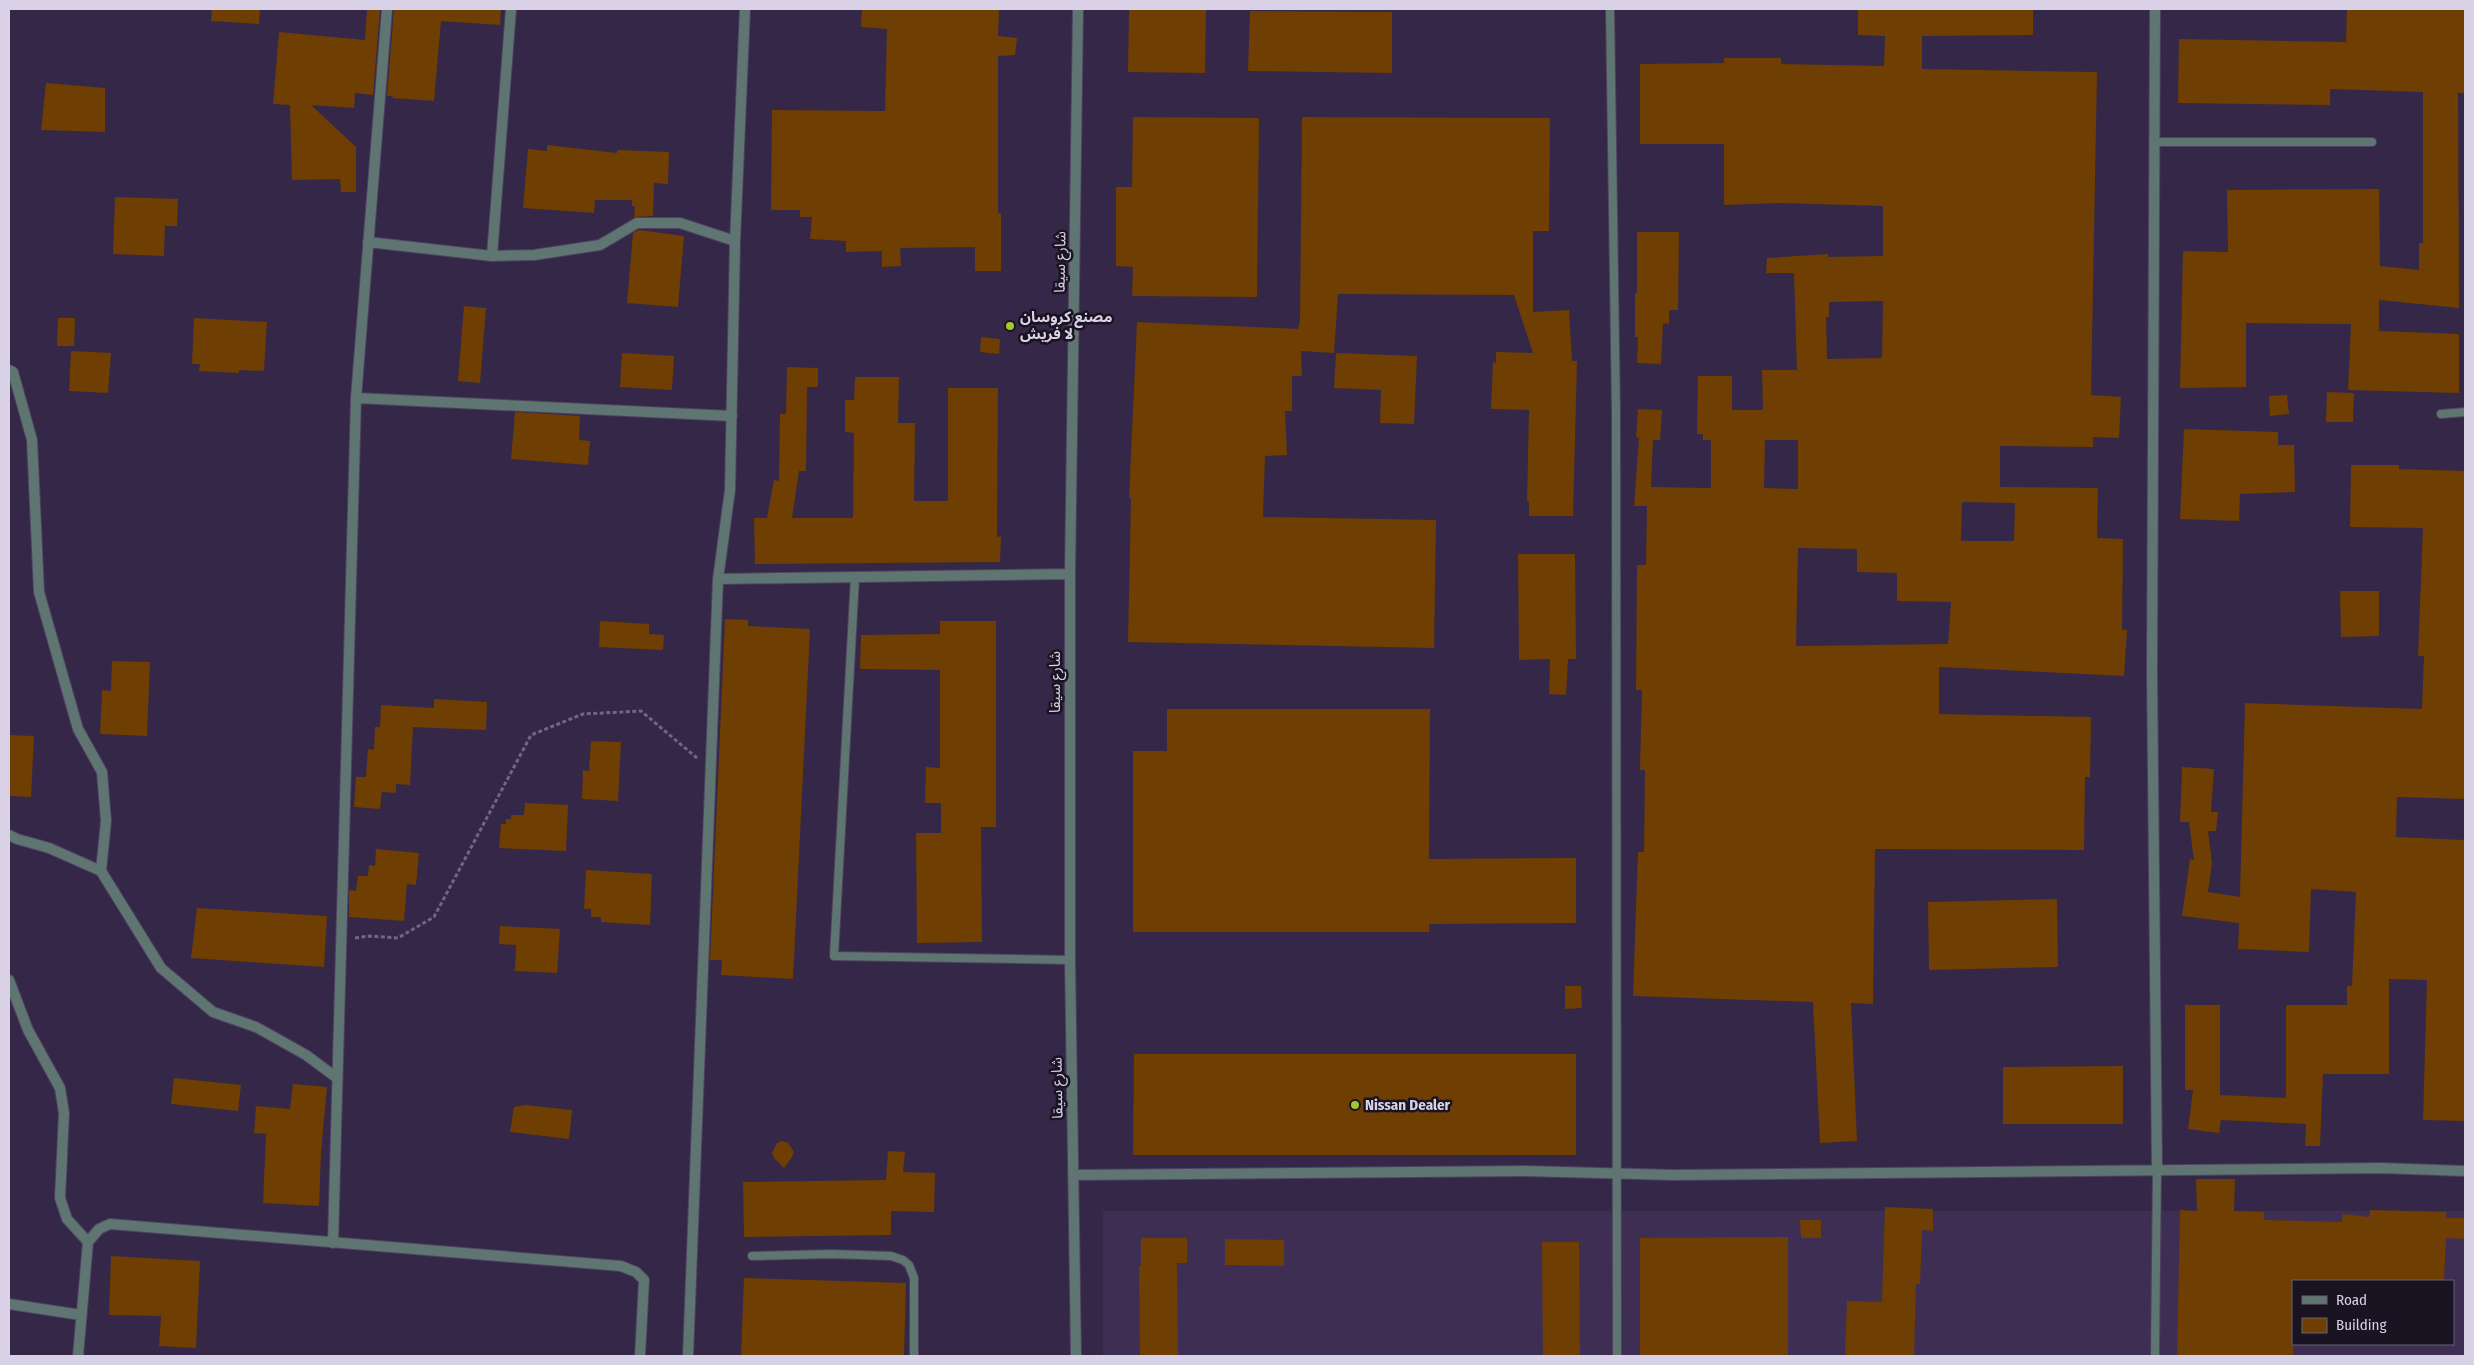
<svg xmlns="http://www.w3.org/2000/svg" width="2474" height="1365" viewBox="0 0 2474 1365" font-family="'Fira Sans Condensed','Noto Sans Arabic',sans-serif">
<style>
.built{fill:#3f2e54;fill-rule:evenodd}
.building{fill:#6e3e02;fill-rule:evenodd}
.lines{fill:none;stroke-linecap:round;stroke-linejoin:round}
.lane-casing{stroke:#4f4260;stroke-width:10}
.street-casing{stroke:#4f4260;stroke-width:12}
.path{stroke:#726682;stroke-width:3;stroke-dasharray:4 2.5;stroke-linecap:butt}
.lane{stroke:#5f7571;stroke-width:8}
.street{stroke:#5f7571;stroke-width:10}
.poi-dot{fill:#a2c929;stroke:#1a1422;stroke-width:2}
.labels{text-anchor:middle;stroke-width:5;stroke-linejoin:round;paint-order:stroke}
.street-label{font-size:15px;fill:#d9d1e6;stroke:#1a1422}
.poi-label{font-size:15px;font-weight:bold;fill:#d9d1e6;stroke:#1a1422;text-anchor:start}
</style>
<rect width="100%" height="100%" fill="#352747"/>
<path class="built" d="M1103,1211H2465V1356H1103ZM2293,1281H2453V1344H2293Z"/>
<path class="building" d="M212,9H260L259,24L211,21Z
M367,9H380L373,95L355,93L354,108L311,105L356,147V192H341L340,179L292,180L290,105L273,104L279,32L365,40Z
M394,9H501L500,25L441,21L434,101L392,98L393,96H387Z
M862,9H999L998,36L1017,38L1015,55L998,56V213H1001V271H975V247L900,248L901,266L882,267V251L846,252V241L810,239L812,217H800V210H771L772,110L885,111L887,29L861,27Z
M1129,9H1206L1205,73L1128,72Z
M1858,9H2033V35L1922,36V69L2097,72L2091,395L2121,397L2119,438L2093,437V447L2000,446V487L2098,488L2097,538L2123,539L2122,630H2127L2124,676L1939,667V714L2091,717L2090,777H2085L2084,850L1875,849L1873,1004L1851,1003L1857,1141L1820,1143L1813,1002L1633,996L1638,852H1644L1645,770H1640L1642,690H1636L1637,565H1646L1647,506H1634L1639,438L1636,437L1638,409L1662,410L1660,440H1653L1651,487L1711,488V440H1703V434H1697L1698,376H1732V410H1763L1762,370H1797L1794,273H1766L1767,258L1828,254V257L1883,256V206L1781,203L1724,205V144H1640V64L1724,63V58H1781V64L1884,66L1885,36L1858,35ZM1883,301L1882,358L1827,359L1826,317H1829V302ZM1765,440H1798V489L1764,488ZM1962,502L2015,503L2014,541H1961ZM1798,548L1857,549V572L1897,573V601L1951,602L1948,644L1796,646Z
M2347,9H2465V93H2458L2459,308L2379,300V331L2459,334V393L2348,390L2351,324L2246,323V387L2180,388L2183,251L2228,252L2227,190L2379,189L2380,266L2419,270V243H2423V92L2330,89V105L2178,103L2179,39L2346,42Z
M1250,11L1392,12V73L1248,71Z
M46,83L105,88V132L41,130Z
M1133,117L1259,118L1257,297L1132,296L1133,267L1116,266V187H1132Z
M1302,117L1550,118L1549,231H1533V312L1569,310L1572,361H1577L1573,516H1529V501H1527L1529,410L1491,409L1493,362L1496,363V352L1533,353L1514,295L1338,294L1334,353L1301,351L1302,376H1292V411H1285L1287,455L1265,456L1263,517L1436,520L1434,648L1128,642L1131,498H1129L1137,322L1298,329L1300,321Z
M547,145L617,153V150L669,152L668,184L654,183L653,216L634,217L635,206H632V200H595L594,213L523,208L528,149L547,151Z
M115,197L178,199L177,226H165L164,256L113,254Z
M639,230L684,236L678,307L627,303L633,233Z
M1637,232H1679L1678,310H1669V324L1663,323L1661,364L1637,363L1638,337H1635V293H1637Z
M464,306L486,308L480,383L458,381Z
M58,318H75L74,346H57Z
M194,318L267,322L264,371L239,370V373L199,371L200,364H192Z
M981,337L1000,339L999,354L980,352Z
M71,351L111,353L108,393L69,391Z
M622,353L674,356L672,390L620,387Z
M1336,353L1417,356L1414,424L1380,423L1381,390L1334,388Z
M787,367L818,368V387H807L806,471H799L792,518H853L854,433L845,432V400H854L855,377H899L898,423H915L914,501H948V388H998L997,537L1001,536L1000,562L755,564L754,518H767L774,480L779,481L780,414H786Z
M2327,392L2354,393L2353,422H2326Z
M2287,395L2289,414L2270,416L2269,396Z
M515,412L580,416L579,440L590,441L588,465L511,459Z
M2184,429L2278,432V445H2294L2295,492L2240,494L2239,521L2180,519Z
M2351,465H2399V469L2465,471V799L2397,797L2396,837L2465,840V1121L2423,1120L2427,980L2389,979V1074H2323L2320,1146H2305L2306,1124L2221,1120L2219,1133L2188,1129L2193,1090H2185V1005H2220V1095L2286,1098V1005H2347V986H2352L2356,892L2311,889L2309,952L2238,949L2239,923L2182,916L2190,859L2194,860L2189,822H2180L2182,767L2214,769L2211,812H2218L2216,831H2208L2212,863L2208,892L2240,897L2245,703L2422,709L2424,656H2418L2423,528L2350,527Z
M1518,554H1575L1576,659H1568L1566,695L1549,694L1550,659L1519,660Z
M2340,591H2379V636L2341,637Z
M725,619L748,620V626L810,629L793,979L721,975L722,960H710Z
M600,621L649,624V634L664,635L663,650L599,647Z
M940,621H996V827H981L982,942L917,943L916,833H941V803H925L926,767L940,768V670L860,669L861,635L940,634Z
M112,661L150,662L147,736L100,734L102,690L111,691Z
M434,699L487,702L486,730L413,727L410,785L396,784V793L382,792L380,809L354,807L356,777H366L368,749L374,750L375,727H380L381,705L434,708Z
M1167,709H1430L1429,859L1576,858V923L1429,924V932H1133V751H1167Z
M9,735L34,736L31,797L9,796Z
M591,741L621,742L618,801L582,799L583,770L589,771Z
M525,803L568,805L566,851L499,848L501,824H506V819H511V815H524Z
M376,849L419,853L416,885L407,884L404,921L349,917V890L356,891L358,876H368L369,865L375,866Z
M586,870L652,874L650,925L601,922V917H591V909H584Z
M2057,899L2058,967L1929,970L1928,902Z
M197,908L327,916L324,967L191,958Z
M500,926L560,929L557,973L515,971L516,945L499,944Z
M1565,986H1581L1582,1008L1565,1009Z
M1134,1054H1576V1155H1133Z
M2123,1066V1124H2003V1067Z
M174,1078L241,1085L238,1111L171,1104Z
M293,1084L327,1087L321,1152L319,1206L263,1203L266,1134L254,1133L256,1106L290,1109Z
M525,1105L572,1110L569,1139L510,1132L514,1107Z
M782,1141L788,1143L794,1152L792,1157L784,1168L774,1158L772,1153L777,1143Z
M888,1151L905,1152L903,1172L935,1173L934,1212L891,1211V1235L744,1237L743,1182L886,1180Z
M2196,1179H2235L2234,1211L2264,1212V1220L2342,1222L2343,1214L2369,1217L2370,1210L2446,1212V1218H2465V1239L2446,1238L2444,1281H2293V1356H2177L2180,1210L2197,1211Z
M1885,1207L1933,1209V1231L1922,1230L1920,1284H1916L1914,1356H1845L1847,1301L1882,1302Z
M1800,1220H1821V1238H1801Z
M1788,1237V1356H1640V1238Z
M1141,1238H1187V1263H1177L1178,1356H1140L1139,1266H1141Z
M1225,1239L1284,1240V1266L1225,1265Z
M1542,1242H1579L1580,1356H1543Z
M111,1256L200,1261L196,1348L159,1346L161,1316L109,1315Z
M744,1278L906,1283L904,1356H741Z"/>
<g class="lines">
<g class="lane-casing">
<path id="lane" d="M1610,9L1616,413L1617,1356
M2155,142H2372
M2441,414L2465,412
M855,577L834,956L1070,960
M752,1256L832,1254L891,1256L903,1260L909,1265L914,1278V1356
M2155,1356L2157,1169"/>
</g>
<g class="street-casing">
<path id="street" d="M2155,9L2152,672L2157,1169
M368,242L492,256L534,255L600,245L637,223H680L735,241
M492,256L511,9
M9,370L13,372L32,440L39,592L78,729L102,772L106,821L101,871L161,968L213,1012L256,1027L306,1055L337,1078
M356,398L732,416
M718,579L1070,574
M9,835L17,839L49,848L101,871
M9,980L28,1030L60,1088L64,1113L60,1198L67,1219L88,1242
M1073,1175L1525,1171L1674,1175L2381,1168L2465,1171
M333,1243L356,398L387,9
M9,1304L81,1315
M78,1356L88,1242L99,1229L110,1224L621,1266L636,1272L644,1280L640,1356
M688,1356L718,579L730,490L735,241L745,9
M1076,1356L1070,960V574L1078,9"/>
</g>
<path class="path" d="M355,938L369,936L398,938L434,917L531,735L583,714L641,711L697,758"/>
<use href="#lane" class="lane"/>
<use href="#street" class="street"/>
</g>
<g class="poi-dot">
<circle cx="1010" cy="326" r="5"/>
<circle cx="1355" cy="1105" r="5"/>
</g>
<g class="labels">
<g class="street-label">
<text transform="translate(1060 262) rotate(-89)" y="5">شارع سيقا</text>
<text transform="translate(1055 682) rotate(-90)" y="5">شارع سيقا</text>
<text transform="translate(1057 1088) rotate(-91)" y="5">شارع سيقا</text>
</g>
<g class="poi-label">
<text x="1020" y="322">مصنع كروسان<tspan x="1020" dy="17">لا فريش</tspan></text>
<text x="1365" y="1110">Nissan Dealer</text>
</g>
</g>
<rect width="2474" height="1365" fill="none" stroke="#d9d1e6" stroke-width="20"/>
<rect x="2292" y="1280" width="162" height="65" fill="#1a1422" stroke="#666070"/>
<rect x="2302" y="1296" width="25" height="8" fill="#5f7571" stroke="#666070"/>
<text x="2336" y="1305" font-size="15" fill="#d9d1e6">Road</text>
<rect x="2302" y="1318" width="25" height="15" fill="#6e3e02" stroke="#666070"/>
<text x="2336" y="1330" font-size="15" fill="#d9d1e6">Building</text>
</svg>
